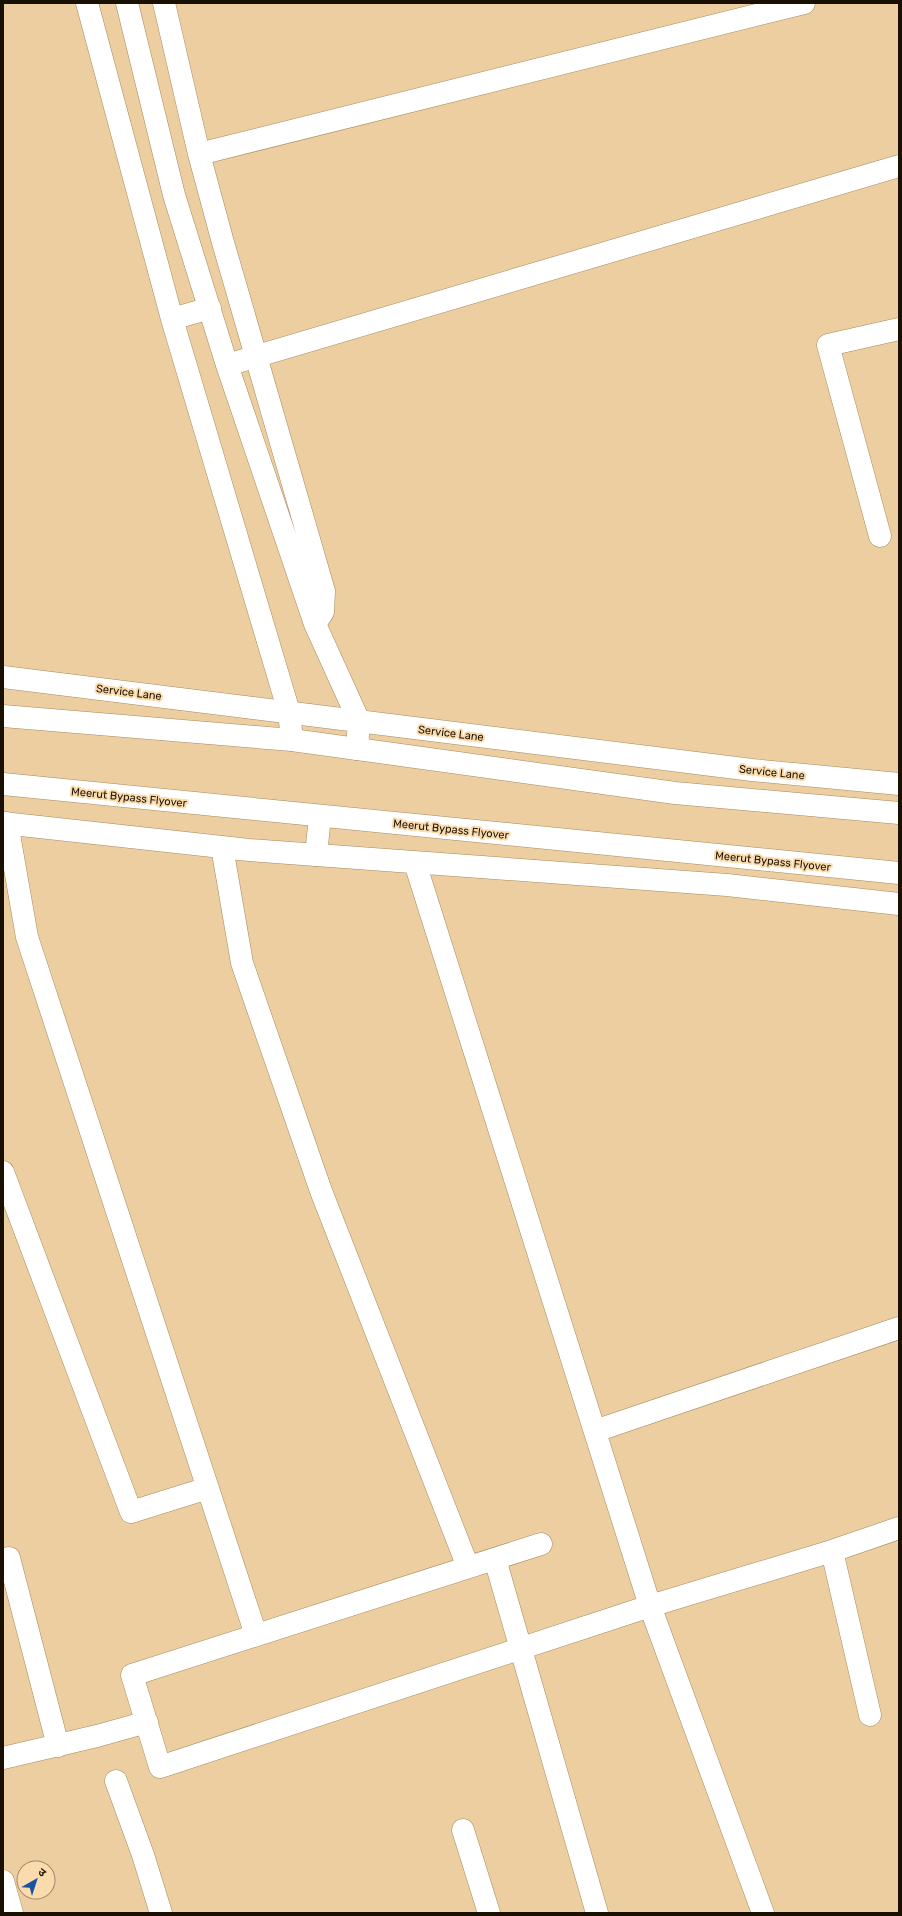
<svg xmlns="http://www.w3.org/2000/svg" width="902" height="1916" viewBox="0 0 902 1916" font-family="Rubik,'Noto Sans Devanagari',sans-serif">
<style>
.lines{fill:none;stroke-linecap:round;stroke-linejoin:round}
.minor-casing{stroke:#a68a5e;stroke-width:23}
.highway-casing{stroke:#a68a5e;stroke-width:23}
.minor{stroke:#fff;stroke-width:22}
.highway{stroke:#fff;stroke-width:22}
.labels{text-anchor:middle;stroke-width:4;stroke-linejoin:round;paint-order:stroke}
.street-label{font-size:11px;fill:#1a1001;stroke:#fadbad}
</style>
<rect width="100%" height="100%" fill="#eccea1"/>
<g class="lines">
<g class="minor-casing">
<path id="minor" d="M87,3L172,319L289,712L292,740
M127,3L174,195L227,365L315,624L359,721L357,749
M164,3L199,154L222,239L324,591L323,612L315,624
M199,154L804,3
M172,319L210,308
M227,365L899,166
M880,536L828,345L899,329
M3,677L752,770L899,784
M3,823L249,850L727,885L899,904
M7,823L27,937L256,1635
M222,847L242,963L321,1191L468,1567
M415,863L650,1606L832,1551L899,1528
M3,1172L131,1512L208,1488
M595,1431L899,1328
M541,1544L132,1675L160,1767L650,1606L763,1913
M832,1551L870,1715
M9,1558L58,1746
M495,1559L597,1913
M3,1758L97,1736L147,1722
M116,1781L143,1855L161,1913
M463,1830L489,1913
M3,1881L12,1913"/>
</g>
<g class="highway-casing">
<path id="highway" d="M3,716L292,740L675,793L899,813
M3,784L899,873
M316,855L320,816"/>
</g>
<use href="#minor" class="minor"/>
<use href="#highway" class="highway"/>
</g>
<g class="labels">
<g class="street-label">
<text transform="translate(129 692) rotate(7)" y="4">Service Lane</text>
<text transform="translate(451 733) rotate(7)" y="4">Service Lane</text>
<text transform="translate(772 772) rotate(6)" y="4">Service Lane</text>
<text transform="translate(129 797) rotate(6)" y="4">Meerut Bypass Flyover</text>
<text transform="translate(451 829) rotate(6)" y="4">Meerut Bypass Flyover</text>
<text transform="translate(773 861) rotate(6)" y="4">Meerut Bypass Flyover</text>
</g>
</g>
<rect width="902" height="1916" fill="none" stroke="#1a1001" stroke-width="8"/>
<g transform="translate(36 1880) rotate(39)"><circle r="19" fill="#fadbad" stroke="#a08a68"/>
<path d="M0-3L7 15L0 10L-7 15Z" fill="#1952a3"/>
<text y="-6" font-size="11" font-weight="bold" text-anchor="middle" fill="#1a1001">उ</text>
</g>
</svg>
